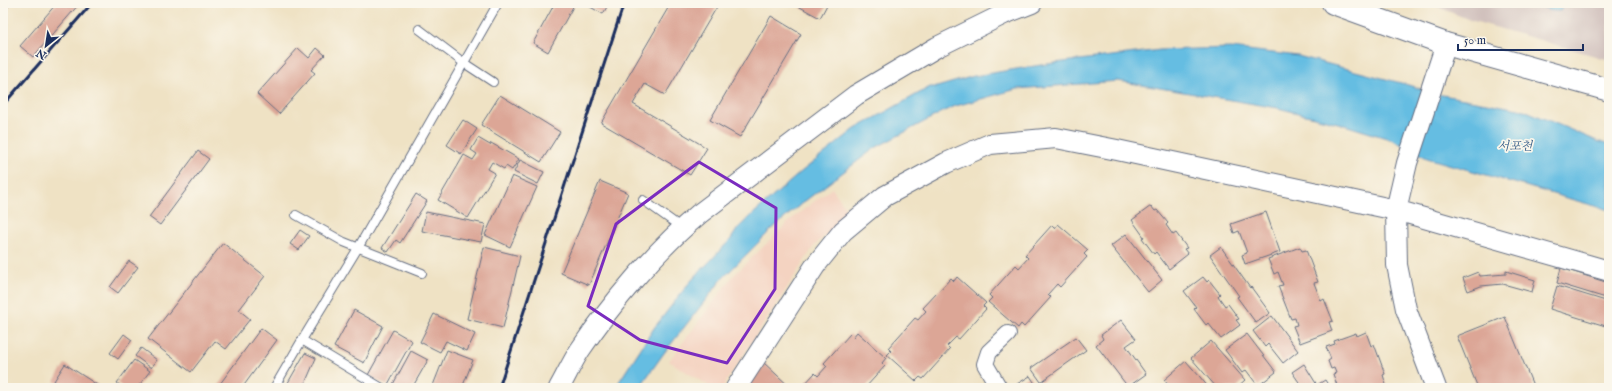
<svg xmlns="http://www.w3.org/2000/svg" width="1612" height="391" viewBox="0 0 1612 391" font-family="'IM FELL English','Noto Serif KR',serif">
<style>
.built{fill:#f4d3c1}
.industrial{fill:#d0c0bc}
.water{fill:#65bde2;stroke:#4076a0}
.building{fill:#dca696}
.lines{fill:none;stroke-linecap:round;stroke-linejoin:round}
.service-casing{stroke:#656e82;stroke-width:10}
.minor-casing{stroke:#656e82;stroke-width:18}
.tertiary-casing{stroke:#656e82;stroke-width:22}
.secondary-casing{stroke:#656e82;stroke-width:24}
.service{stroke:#fff;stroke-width:8}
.minor{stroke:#fff;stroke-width:16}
.tertiary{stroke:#fff;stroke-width:20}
.secondary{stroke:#fff;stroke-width:22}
.rail{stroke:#1b2f5e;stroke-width:3}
.marked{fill:none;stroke:#7b2cbf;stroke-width:3;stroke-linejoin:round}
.labels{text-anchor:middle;stroke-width:3.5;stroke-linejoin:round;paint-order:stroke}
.water-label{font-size:12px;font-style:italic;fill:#315a86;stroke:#fbf7ec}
</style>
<rect width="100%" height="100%" fill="#fbf7ec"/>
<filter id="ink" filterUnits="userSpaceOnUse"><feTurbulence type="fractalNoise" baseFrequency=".025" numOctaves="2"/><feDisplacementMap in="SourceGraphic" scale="8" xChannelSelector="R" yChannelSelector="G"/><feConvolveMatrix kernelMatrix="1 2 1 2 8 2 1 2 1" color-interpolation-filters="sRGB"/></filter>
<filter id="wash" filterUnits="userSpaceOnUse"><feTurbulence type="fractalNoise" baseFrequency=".012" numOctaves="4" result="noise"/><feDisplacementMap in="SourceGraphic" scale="16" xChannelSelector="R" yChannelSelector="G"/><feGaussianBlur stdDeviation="0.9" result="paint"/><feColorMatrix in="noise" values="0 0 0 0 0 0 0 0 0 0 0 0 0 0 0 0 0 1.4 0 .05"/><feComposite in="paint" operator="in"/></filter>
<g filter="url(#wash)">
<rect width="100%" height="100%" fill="#efe2c4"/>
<path class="built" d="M832,188L849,213L814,246L722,388H712L669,361L733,276L794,217Z"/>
<path class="industrial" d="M1428,3H1609V60L1470,20Z"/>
<path class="water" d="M1531,3H1564L1561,11H1553Z
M1231,48L1298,56L1405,84L1437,94L1524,110L1597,141L1609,145V210L1427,158L1393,140L1338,123L1278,108L1118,81L1017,89L952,107L875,148L801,204L772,229L722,279L664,353L639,388H615L654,328L689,283L731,239L738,228L754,213L801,172L855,129L930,87H937L974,76L1047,64L1103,57L1160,50Z"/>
<g id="blocks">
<path class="building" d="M57,3H80L33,57L20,46Z
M555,3H575L548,52L533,43Z
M583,3H609L603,14Z
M671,3H715L718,5L665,95L645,84L633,104L707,148L690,175L601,123Z
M796,3H828L820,18L798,6L799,4Z
M771,16L801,34L740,137L710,120Z
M298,48L309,58L317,48L325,55L311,70L315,73L279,114L257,94Z
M500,95L560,132L541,162L481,125Z
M463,120L477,129L461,154L447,145Z
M478,138L490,145L491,143L519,159L512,170L506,166L504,169L492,162L488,169L495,173L468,218L438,200L464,155L473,160L477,154L471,150Z
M198,151L209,159L160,225L149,217Z
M520,160L544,172L538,184L514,172Z
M512,176L537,187L510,247L485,235Z
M600,181L628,193L589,285L561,273Z
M416,194L427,201L400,243L396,240L388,252L382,248Z
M1151,206L1155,211L1157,210L1168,223L1166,225L1173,235L1176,233L1187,248L1184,249L1188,254L1169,269L1156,252L1154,254L1142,238L1144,237L1132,220Z
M426,212L485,224L481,242L422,231Z
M1266,212L1280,252L1245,264L1242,255L1247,253L1239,231L1234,233L1231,224Z
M1058,224L1088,250L1084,254L1087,257L1060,287L1057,284L1048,294L1051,297L1024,327L1021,324L1018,328L988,302L992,298L989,295L1016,265L1019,268L1028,258L1025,255L1052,225L1055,228Z
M300,230L309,236L299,250L290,244Z
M1126,234L1162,280L1148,292L1111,246Z
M223,243L265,276L239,310L250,319L226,349L215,341L191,372L148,339Z
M484,247L520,256L503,328L467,319Z
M1221,247L1250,288L1251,287L1270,313L1256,323L1237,297L1239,296L1210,255Z
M1300,247L1302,251L1306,250L1318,282L1314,283L1321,301L1324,299L1333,321L1329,322L1332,331L1300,343L1293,326L1297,325L1295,318L1291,319L1278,286L1283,285L1278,272L1274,274L1268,259Z
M129,261L138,267L118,293L110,287Z
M1561,268L1609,283V299L1557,283Z
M1506,271L1535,280L1532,292L1503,284L1481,286L1468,291L1463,278L1478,272L1480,276L1506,274Z
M957,277L986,303L983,306L986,309L959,339L956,337L947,346L950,349L923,379L920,377L916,381L887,355L891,351L888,348L915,318L918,320L926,311L923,308L951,278L954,281Z
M1203,277L1207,282L1209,280L1220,294L1218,296L1225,306L1228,304L1239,319L1236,320L1240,325L1221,339L1208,323L1206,325L1194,309L1196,307L1184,291Z
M1557,286L1609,302V327L1550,309Z
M354,310L383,326L364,363L334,347Z
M434,314L475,334L467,351L446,341L440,352L420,342Z
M1272,316L1298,351L1283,363L1268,344L1265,347L1253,331Z
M1505,317L1534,388H1478L1457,336Z
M1121,320L1136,339L1126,346L1146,374L1128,387L1096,345L1103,339L1101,335Z
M261,328L277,340L242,388H217Z
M393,330L412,341L387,386L368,375Z
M857,332L886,358L882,363L885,366L865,388H801L815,373L818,376L827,366L824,363L850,334L853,337Z
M1366,332L1371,346L1374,344L1385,374L1383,375L1387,388H1338L1333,374L1336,373L1334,368L1331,369L1328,361L1331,359L1326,347L1335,344L1334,341L1356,333L1357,336Z
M124,334L132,340L118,359L110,353Z
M1247,334L1276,372L1258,386L1246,370L1242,373L1225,350Z
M1076,337L1086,350L1041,382L1031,368Z
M1211,341L1245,380L1236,388H1217L1191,358Z
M141,348L157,360L151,368L135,356Z
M447,350L473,360L462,388H432Z
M411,351L428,360L412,388H391Z
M305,353L316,358L303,388H285Z
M134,360L150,371L137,388H124L117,383Z
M1186,361L1200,377L1209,388H1171L1164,380Z
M763,362L791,388H747Z
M65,364L102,388H65L54,381Z
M1304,364L1317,385L1325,380L1330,388H1303L1292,372Z
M1030,376L1038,388H1020L1017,384Z"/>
</g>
</g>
<g filter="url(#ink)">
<use href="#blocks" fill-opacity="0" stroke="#656e82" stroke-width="1"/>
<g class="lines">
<g class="service-casing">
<path id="service" d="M419,29L464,63L493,82
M643,200L682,228
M296,215L344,242L422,273
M302,340L358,248L498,3
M274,388L302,340L382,388"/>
</g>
<g class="minor-casing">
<path id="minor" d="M999,388L985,364L989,352L1008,334"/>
</g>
<g class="tertiary-casing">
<path id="tertiary" d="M559,388C566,376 572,362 580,350C611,304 656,250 699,214L856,95L937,47L1004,14L1032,3
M736,388L815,266L843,231L885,196L946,163L990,144L1056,138L1117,150L1396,210L1609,271
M1436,388L1406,309L1397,265L1396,210L1407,163L1446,44"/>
</g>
<g class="secondary-casing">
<path id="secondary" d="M1333,3L1446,44L1609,90"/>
</g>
<use href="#service" class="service"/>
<use href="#minor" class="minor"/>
<use href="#tertiary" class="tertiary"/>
<use href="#secondary" class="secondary"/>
<path class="rail" d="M3,10L10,3
M3,105L92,3
M499,388L624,3"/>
</g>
</g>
<path class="marked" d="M699,162L776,208L775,289L727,363L640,340L588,306L616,224Z"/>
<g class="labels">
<g class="water-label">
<text x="1515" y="150">서포천</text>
</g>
</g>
<rect width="1612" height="391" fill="none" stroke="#fbf7ec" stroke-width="16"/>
<g transform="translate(46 46) rotate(210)" stroke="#fbf7ec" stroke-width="3" paint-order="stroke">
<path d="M0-3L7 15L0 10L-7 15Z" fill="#1b2f5e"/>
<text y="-6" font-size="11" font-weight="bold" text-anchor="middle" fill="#1b2f5e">N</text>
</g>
<path d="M1458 44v6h125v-6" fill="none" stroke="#1b2f5e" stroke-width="2"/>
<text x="1464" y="44" font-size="12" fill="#1b2f5e" stroke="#fbf7ec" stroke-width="3" paint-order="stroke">50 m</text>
</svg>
